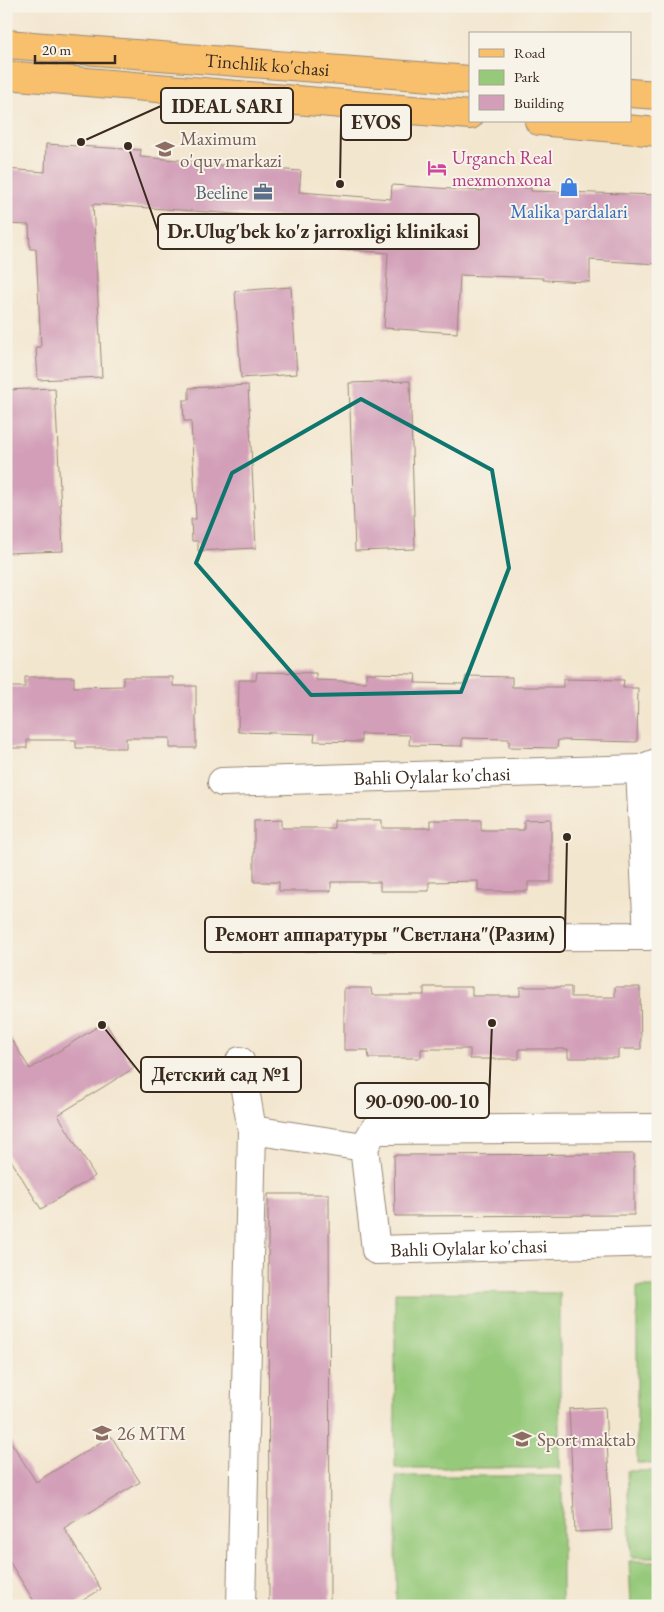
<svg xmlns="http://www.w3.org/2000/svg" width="664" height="1612" viewBox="0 0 664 1612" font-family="'EB Garamond',serif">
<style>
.green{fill:#96c97a;stroke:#687a4c}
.building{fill:#d29eb8}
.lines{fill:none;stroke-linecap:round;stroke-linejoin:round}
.minor-casing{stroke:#978876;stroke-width:30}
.major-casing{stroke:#978876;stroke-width:30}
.minor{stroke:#fff;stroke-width:28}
.major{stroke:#f8bf6c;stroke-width:28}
.marked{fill:none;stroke:#0f766e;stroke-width:4;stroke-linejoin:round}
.labels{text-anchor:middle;stroke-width:4;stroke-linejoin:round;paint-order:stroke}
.street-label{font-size:19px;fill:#3b2a1e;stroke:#f7f3e8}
.education-label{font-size:19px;fill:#785e54;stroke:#f7f3e8;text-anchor:start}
.hotel-label{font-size:19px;fill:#b23c85;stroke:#f7f3e8;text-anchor:start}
.service-label{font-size:19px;fill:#4e5e75;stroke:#f7f3e8;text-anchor:end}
.shop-label{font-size:19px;fill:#366cbe;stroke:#f7f3e8}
.leader{fill:none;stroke:#3b2a1e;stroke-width:2}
.callout-dot{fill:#3b2a1e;stroke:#f7f3e8;stroke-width:2}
.callout{fill:#f7f3e8;stroke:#3b2a1e;stroke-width:2}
.callout-label{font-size:20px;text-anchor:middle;font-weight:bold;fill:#3b2a1e}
</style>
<rect width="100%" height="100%" fill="#f7f3e8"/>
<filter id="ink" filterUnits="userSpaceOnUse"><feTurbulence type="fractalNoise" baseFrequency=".02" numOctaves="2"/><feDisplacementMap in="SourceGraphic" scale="10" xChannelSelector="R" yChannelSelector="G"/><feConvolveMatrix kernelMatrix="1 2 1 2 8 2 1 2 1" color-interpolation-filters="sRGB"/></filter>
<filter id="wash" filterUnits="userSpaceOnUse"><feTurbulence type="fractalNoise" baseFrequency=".0096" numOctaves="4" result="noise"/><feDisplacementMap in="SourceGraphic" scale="20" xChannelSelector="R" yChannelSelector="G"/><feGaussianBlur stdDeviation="1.12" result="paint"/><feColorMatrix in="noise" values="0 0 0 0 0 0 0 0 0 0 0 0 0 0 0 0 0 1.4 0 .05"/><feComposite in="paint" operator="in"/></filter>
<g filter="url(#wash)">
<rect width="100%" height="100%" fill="#f3e6cf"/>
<path class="green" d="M637,1287H658V1463H637Z
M395,1292L560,1293V1468H395Z
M627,1471H658V1557H631Z
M396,1476H562V1606H396Z
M629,1561H658V1606H631Z"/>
<g id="blocks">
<path class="building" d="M46,144L141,150L140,157L205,162V164L301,171L299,192L391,199L392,185L483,191L484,186L531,188V191L658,195V264L590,260V282L543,280V278L460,275L457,333L384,328L388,253L319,247L321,220L93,204L102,377L38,380L36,347H41L36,249H30L29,225L6,224V169L45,172Z
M291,287L297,374L241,378L235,291Z
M410,381L415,549L355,551L349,383Z
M248,385L256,548L198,551V541H192L191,519H196L191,421H184L183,400H189V388Z
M55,388L63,551L6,553V390Z
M257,672L316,673V680L366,682V673L416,674L415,683L464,684L466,676L512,677V687H563V679L624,680L623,688H638L637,742L558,740L557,748L509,747V739L462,738V746L409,745L410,735L361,734V742L314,741L315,734L238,732L239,680H256Z
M25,677H74V687L123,686V677H173V686H196V748H170V738H126V748H76V740H27V748H6V687H25Z
M551,819V882H528V891H478V881L429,882V891H380V882H331V891H279V882H254V821L282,820V828H334V820H382V828H430V820H481V830H524V820Z
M424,987H472V996H520V987H571V997H615V987H640L641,1049H618V1058H568V1049H519V1059H470V1049H421V1058H369L368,1050H344V988H371L372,995H424Z
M105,1022L134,1068L58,1115L95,1176L41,1209L6,1152V1031L30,1069Z
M634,1154V1215L395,1216L394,1155Z
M268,1194H329L330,1606H269Z
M605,1407L612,1530L575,1532L569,1409Z
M6,1434L36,1482L111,1436L140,1482L64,1528L101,1589L74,1606H37L6,1556Z"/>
</g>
</g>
<g filter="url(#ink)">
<use href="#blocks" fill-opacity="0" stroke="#978876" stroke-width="1"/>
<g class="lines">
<g class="minor-casing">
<g id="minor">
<path id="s1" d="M222,782L640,769L656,763"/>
<path d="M232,937L648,936L640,769"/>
<path d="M240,1061L252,1130"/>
<path d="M364,1147L374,1130L658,1128"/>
<path id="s2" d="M241,1606L252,1130L364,1147L376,1250L658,1242"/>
</g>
</g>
<g class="major-casing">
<g id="major">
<path id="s3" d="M6,44L470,80"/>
<path d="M6,75L470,115"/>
<path d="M630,93L658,95"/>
<path d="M539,121L658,132"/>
</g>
</g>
<use href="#minor" class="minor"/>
<use href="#major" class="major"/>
</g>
</g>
<path class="marked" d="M361,399L492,470L509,568L461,692L311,695L196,563L232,473Z"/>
<defs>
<g id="school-bare" transform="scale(1.5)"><path d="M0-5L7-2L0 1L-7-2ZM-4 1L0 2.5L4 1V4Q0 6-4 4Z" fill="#8d6e63" stroke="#f7f3e8" stroke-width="2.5" paint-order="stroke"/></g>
<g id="hotel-bare" transform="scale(1.5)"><path d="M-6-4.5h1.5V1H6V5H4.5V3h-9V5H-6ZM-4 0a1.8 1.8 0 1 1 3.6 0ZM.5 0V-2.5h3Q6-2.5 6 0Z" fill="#d1479c" stroke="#f7f3e8" stroke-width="2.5" paint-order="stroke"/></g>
<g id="shop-bare" transform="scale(1.5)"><path d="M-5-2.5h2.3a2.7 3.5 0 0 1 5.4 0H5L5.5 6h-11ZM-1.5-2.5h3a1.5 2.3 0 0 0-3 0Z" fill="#3f7fe0" stroke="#f7f3e8" stroke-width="2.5" paint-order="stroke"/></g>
<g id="office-bare" transform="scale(1.5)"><path d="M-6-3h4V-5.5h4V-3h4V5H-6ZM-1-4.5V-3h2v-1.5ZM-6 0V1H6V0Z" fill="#5c6f8a" stroke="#f7f3e8" stroke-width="2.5" paint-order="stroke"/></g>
</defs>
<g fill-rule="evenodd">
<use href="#school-bare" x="165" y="149"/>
<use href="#hotel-bare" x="437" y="168"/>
<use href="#shop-bare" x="569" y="187"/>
<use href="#office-bare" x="263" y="192"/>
<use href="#school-bare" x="102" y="1433"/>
<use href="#school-bare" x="522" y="1439"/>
</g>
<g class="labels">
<g class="street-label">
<text dy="7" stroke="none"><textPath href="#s3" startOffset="262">Tinchlik ko'chasi</textPath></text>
<text dy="7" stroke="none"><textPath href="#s1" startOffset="210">Bahli Oylalar ko'chasi</textPath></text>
<text dy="7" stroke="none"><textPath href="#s2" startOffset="786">Bahli Oylalar ko'chasi</textPath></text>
</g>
<g class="education-label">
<text x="180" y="145">Maximum<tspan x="180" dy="22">o'quv markazi</tspan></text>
<text x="117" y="1440">26 MTM</text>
<text x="537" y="1446">Sport maktab</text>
</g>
<g class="hotel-label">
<text x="452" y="164">Urganch Real<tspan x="452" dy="22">mexmonxona</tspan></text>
</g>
<g class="service-label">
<text x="248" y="199">Beeline</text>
</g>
<g class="shop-label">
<text x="569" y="218">Malika pardalari</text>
</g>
</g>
<path class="leader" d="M81 142L161 106M340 184L341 122M128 146L158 231M567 837L565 934M102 1025L141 1074M492 1023L489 1101"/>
<g class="callout-dot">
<circle cx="81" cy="142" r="5"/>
<circle cx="340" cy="184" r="5"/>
<circle cx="128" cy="146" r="5"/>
<circle cx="567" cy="837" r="5"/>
<circle cx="102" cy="1025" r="5"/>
<circle cx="492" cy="1023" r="5"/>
</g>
<g class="callout">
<rect x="161" y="88" width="132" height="35" rx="5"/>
<rect x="341" y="105" width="70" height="35" rx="5"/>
<rect x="158" y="214" width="321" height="35" rx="5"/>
<rect x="205" y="917" width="360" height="35" rx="5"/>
<rect x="141" y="1057" width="160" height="35" rx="5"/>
<rect x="355" y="1083" width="134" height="35" rx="5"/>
</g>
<g class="callout-label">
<text x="227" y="113">IDEAL SARI</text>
<text x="376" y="129">EVOS</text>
<text x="318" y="238">Dr.Ulug'bek ko'z jarroxligi klinikasi</text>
<text x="385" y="941">Ремонт аппаратуры "Светлана"(Разим)</text>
<text x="221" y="1081">Детский сад №1</text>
<text x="422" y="1108">90-090-00-10</text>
</g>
<rect width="664" height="1612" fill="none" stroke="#f7f3e8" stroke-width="25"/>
<rect x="469" y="32" width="162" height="90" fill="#f7f3e8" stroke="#aca397"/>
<rect x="479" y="49" width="25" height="8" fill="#f8bf6c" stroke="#aca397"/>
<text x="514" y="58" font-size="15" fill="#3b2a1e">Road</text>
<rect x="479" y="70" width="25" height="15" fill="#96c97a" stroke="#aca397"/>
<text x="514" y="82" font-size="15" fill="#3b2a1e">Park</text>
<rect x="479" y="95" width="25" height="15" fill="#d29eb8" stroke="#aca397"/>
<text x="514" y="108" font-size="15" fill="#3b2a1e">Building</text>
<path d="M35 55v8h80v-8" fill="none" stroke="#3b2a1e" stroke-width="2.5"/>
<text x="42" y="55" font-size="15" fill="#3b2a1e" stroke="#f7f3e8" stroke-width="4" paint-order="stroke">20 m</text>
</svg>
